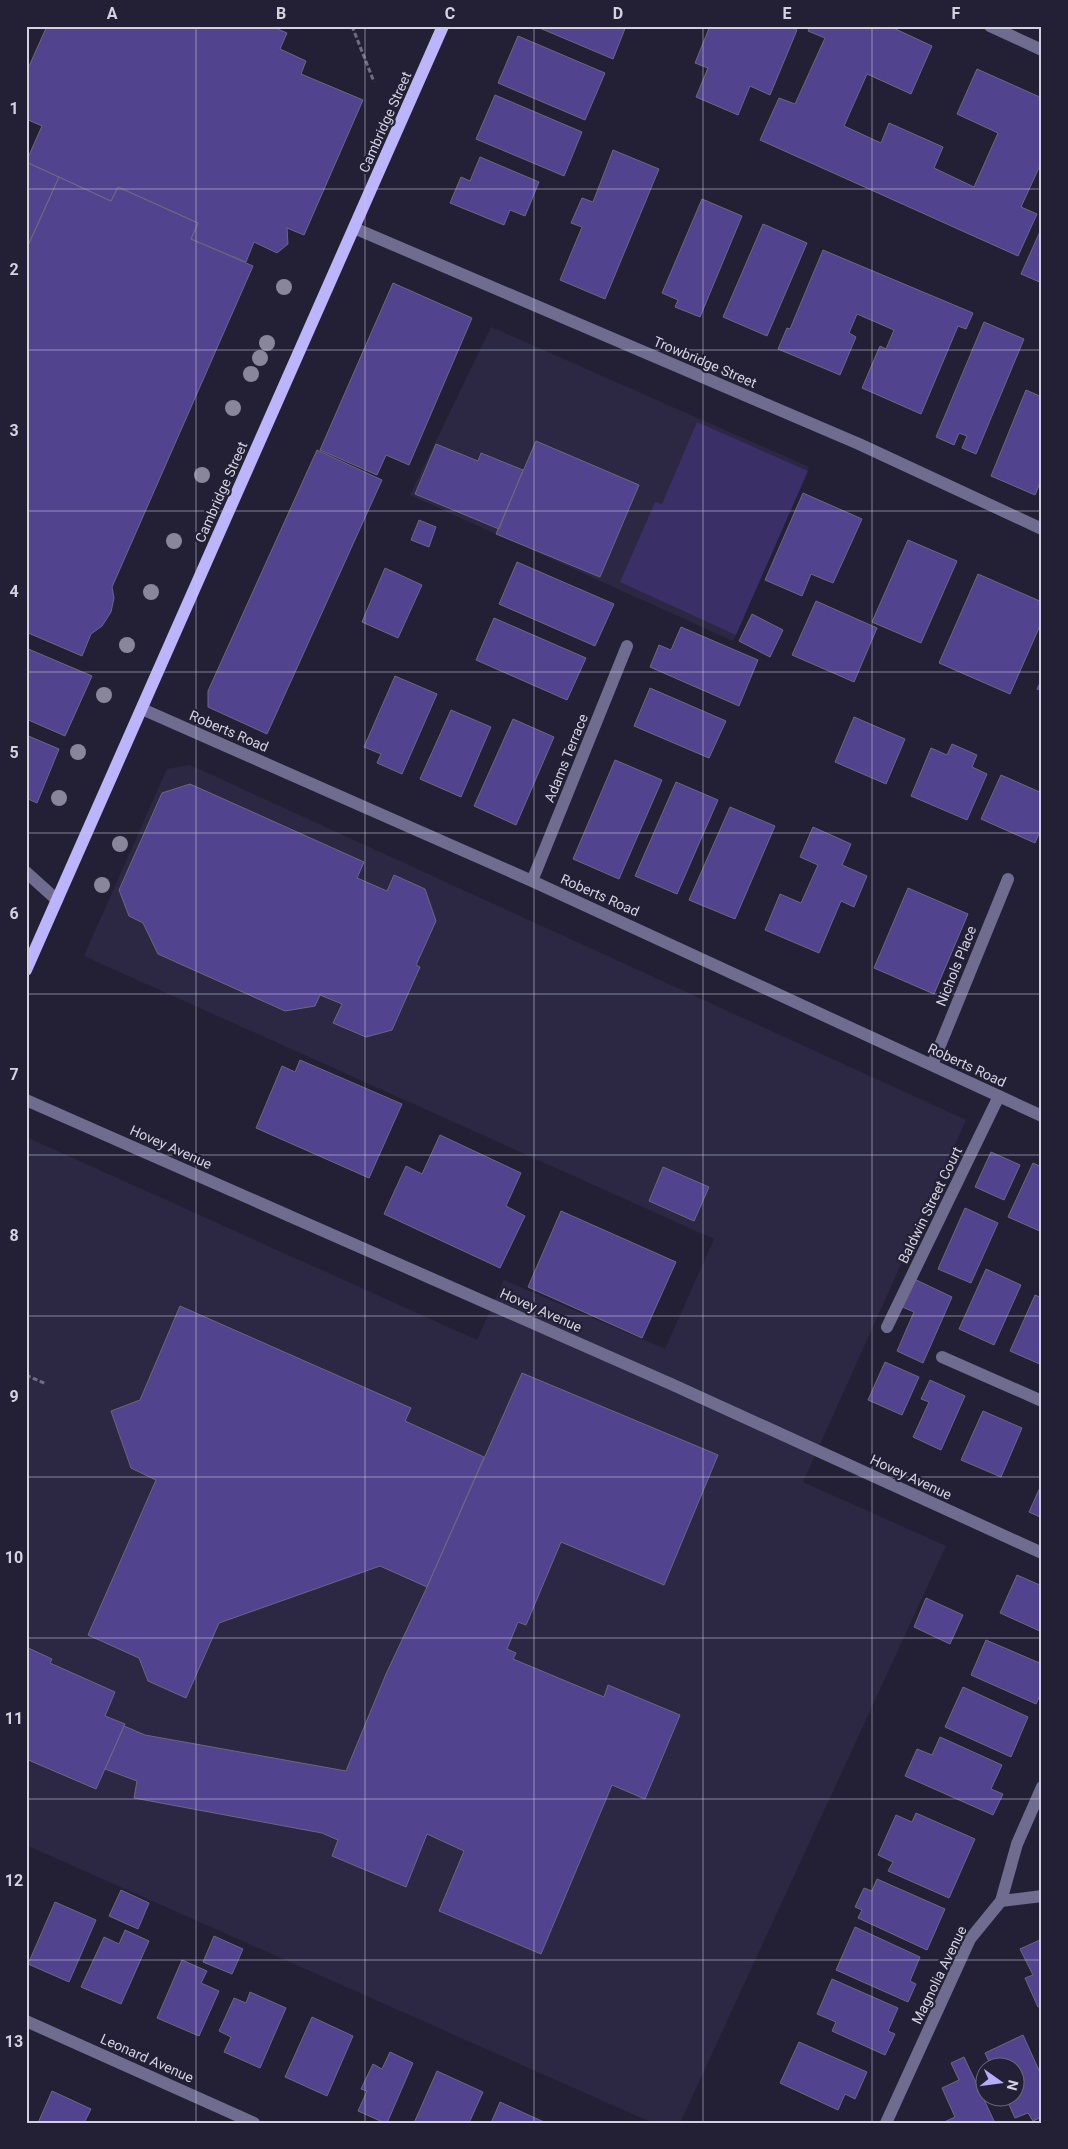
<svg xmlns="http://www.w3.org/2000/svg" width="1068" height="2149" viewBox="0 0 1068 2149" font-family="Roboto,sans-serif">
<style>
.built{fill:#2c2844}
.green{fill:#3a2f67}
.building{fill:#52438f;stroke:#6a6881}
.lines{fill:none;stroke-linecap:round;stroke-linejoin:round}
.path{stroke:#6f6c7f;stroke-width:3;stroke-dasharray:5 2.5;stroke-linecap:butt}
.minor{stroke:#706c8f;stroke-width:12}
.major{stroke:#bdb4fe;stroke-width:12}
.tree{fill:#89869c}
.grid{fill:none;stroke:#d4d2e1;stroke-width:1;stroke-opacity:0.55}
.labels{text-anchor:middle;stroke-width:4.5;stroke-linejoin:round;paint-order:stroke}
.street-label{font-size:14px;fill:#d4d2e1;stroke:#232036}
.neatline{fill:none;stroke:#d4d2e1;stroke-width:2}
.grid-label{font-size:16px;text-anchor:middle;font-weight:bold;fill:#d4d2e1}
</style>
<rect width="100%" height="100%" fill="#232036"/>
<path class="built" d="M491,327L809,467L733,641L410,495Z
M190,765L966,1120L803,1482L946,1546L680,2123H653L26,1845V1137L477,1340L504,1280L665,1349L714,1239L84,956L167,769Z"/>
<path class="green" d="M697,422L808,471L736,635L620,582L655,502L662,504Z"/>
<path class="building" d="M47,26H271L287,33L280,49L306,61L301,74L363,100L304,235L287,228L288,244L277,253L254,242L246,262L191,239L198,223L118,187L111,201L26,162L42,126L26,119V73Z
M535,26H626L613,59Z
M710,26H788L797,30L770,95L750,86L738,115L696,97L708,68L695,63Z
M810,26H889L932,46L911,94L867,74L844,126L881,143L889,123L943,147L934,168L974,187L998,133L957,114L977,69L1042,98V161L1021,207L1037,214L1018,256L760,140L779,98L795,104L825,38L808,31Z
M518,36L605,73L585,120L498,83Z
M495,95L582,132L564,176L476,139Z
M613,150L659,169L605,299L560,280L582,227L571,223L582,198L593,202Z
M480,157L539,182L525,216L510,210L504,225L450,203L461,177L470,181Z
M26,162L59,177L26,250Z
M59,177L111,201L118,187L198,223L191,239L253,266L112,587L114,598L111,612L102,626L91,634L82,656L26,632V250Z
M702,199L742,216L700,317L675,307L678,300L662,293Z
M763,224L807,243L767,336L723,317Z
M1042,227V283L1021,274Z
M823,250L973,313L966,329L958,326L921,414L862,388L880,346L886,349L894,330L857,314L849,333L856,337L840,375L778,349L787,328L790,329Z
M393,283L472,318L409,465L386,455L377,475L320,450Z
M984,322L1024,339L976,454L962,448L967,436L959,433L954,445L936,437Z
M1026,390L1042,397V478L1035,495L991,476Z
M536,441L639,485L600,577L496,534Z
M436,444L478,461L481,453L523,470L499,529L415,494Z
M317,450L382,480L267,734L208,707V691Z
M803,493L862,519L833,583L811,574L802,596L765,580Z
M419,520L436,527L429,547L411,540Z
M908,540L957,561L921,643L872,622Z
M517,562L614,604L595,646L499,604Z
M385,568L422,585L398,638L362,622Z
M978,574L1042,602V621L1010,694L939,663Z
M816,601L877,628L854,682L792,655Z
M752,614L783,630L770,657L739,641Z
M494,618L586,658L567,700L476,660Z
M681,627L758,660L739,706L650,667L659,645L671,650Z
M26,648L92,676L65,736L26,719Z
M395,676L437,694L402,774L377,763L381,754L364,747Z
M1042,679V691L1037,689Z
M650,688L726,721L709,758L634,726Z
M451,710L491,727L461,797L420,779Z
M854,717L905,739L886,784L835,762Z
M513,719L554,737L516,825L474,806Z
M26,735L59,749L37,803L26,798Z
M952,744L977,755L972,767L987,774L967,820L911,796L931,748L947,755Z
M615,760L662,780L619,879L573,859Z
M1001,775L1042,793V827L1035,843L981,819Z
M676,782L718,800L677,894L635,876Z
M190,784L364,862L357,878L387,891L394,875L425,889L436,921L416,965L420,967L392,1030L366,1037L333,1023L342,1004L320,995L315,1006L285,1011L158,954L143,923L129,916L119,890L162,793Z
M730,807L775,826L735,919L689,900Z
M813,827L851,844L842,865L867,876L854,907L841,901L819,953L765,930L780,894L801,903L818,865L800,857Z
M908,888L968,914L934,994L874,968Z
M300,1060L402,1104L369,1178L256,1128L282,1066L295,1072Z
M440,1135L521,1173L506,1206L525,1216L500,1268L384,1214L406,1166L422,1174Z
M991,1152L1020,1165L1004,1200L975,1187Z
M1033,1163L1042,1167V1232L1008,1217Z
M663,1167L709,1187L694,1221L649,1201Z
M965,1208L998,1223L971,1283L938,1269Z
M561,1211L676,1262L642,1338L528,1287Z
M986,1269L1021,1285L994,1345L959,1329Z
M910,1277L952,1297L923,1363L897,1351L914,1312L898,1305Z
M1035,1295L1042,1298V1365L1010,1351Z
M180,1306L411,1408L405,1421L484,1457L427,1587L380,1566L219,1623L186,1698L148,1681L139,1658L88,1635L156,1480L131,1468L111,1411L140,1400Z
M885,1362L919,1377L902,1415L868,1400Z
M522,1373L718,1455L664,1585L561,1542L526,1625L518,1622L507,1649L516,1653L513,1659L604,1697L608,1685L680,1715L645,1799L612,1785L541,1954L439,1911L464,1851L427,1834L406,1887L332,1856L338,1840L322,1833L134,1798L137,1781L105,1769L124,1726L145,1735L346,1771L386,1674L427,1587Z
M930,1380L965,1396L941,1450L913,1437L929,1402L921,1399Z
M983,1411L1022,1428L1001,1477L961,1460Z
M1042,1483V1518L1029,1512Z
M1017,1575L1042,1586V1632L1000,1613Z
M926,1598L963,1615L950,1644L914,1627Z
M986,1640L1042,1664V1691L1036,1704L971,1675Z
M26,1647L52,1659L50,1663L115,1692L105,1716L125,1724L96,1789L26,1759Z
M963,1687L1028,1717L1011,1757L945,1727Z
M940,1737L1002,1765L991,1789L1003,1794L993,1815L905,1776L917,1749L932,1755Z
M916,1813L975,1839L949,1898L888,1871L893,1862L878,1855L896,1815L912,1822Z
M877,1879L945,1909L927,1950L858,1918L862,1910L855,1907L864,1888L872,1891Z
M121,1890L149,1903L138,1929L109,1916Z
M55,1902L96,1920L69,1982L28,1964Z
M855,1927L920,1957L910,1981L916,1984L908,2002L836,1970Z
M125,1930L149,1941L121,2004L81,1987L104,1937L119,1944Z
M214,1936L243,1949L232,1974L203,1962Z
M1042,1939V2006L1038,2007L1025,1978L1033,1975L1020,1949Z
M182,1960L207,1971L201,1983L219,1991L199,2036L157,2018Z
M832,1979L898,2008L888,2031L895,2034L885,2055L832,2031L836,2022L817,2014Z
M250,1992L286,2008L260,2068L224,2052L231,2037L219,2031L234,1998L246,2003Z
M312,2017L353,2036L327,2096L285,2077Z
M1023,2035L1042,2077V2117L1033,2121L1028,2113L1015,2118L1005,2096H1016V2066H991L985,2053Z
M799,2042L867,2072L855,2099L845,2094L838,2110L780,2083Z
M390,2052L413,2063L387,2123H385L358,2111L367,2091L361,2089L373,2064L382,2069Z
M964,2057L995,2123H942L955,2117L942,2088L959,2080L951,2063Z
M437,2071L483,2092L469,2123H414Z
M52,2091L91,2109L84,2123H38Z
M500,2102L544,2122L543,2123H491Z"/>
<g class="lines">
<path class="path" d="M352,26L374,82
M26,1375L46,1384"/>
<path class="minor" d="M990,26L1042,50
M354,228L859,444L1042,529
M142,709L532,881L1042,1116
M26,872L57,900
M532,881L627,646
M932,1065L1008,879
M26,1100L671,1384L1042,1553
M887,1327L999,1096
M942,1357L1042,1401
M1001,1901L1042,1896
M26,2021L254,2123
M886,2123L970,1939L1001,1901L1017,1844L1042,1787"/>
<path class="major" d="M26,970L443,26"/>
</g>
<g class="tree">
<circle cx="284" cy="287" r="8"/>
<circle cx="267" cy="343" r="8"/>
<circle cx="260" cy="358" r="8"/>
<circle cx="251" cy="374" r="8"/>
<circle cx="233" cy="408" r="8"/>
<circle cx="202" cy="475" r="8"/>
<circle cx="174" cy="541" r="8"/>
<circle cx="151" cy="592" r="8"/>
<circle cx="127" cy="645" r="8"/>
<circle cx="104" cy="695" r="8"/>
<circle cx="78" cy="752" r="8"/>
<circle cx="59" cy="798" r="8"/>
<circle cx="120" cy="844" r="8"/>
<circle cx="102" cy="885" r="8"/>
</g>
<path class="grid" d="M196,26V2123M365,26V2123M534,26V2123M703,26V2123M872,26V2123M26,189H1042M26,350H1042M26,511H1042M26,672H1042M26,833H1042M26,994H1042M26,1155H1042M26,1316H1042M26,1477H1042M26,1638H1042M26,1799H1042M26,1960H1042"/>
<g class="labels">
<g class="street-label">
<text transform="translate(385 122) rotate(-66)" y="5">Cambridge Street</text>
<text transform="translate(705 362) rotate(23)" y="5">Trowbridge Street</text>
<text transform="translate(221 492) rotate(-66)" y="5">Cambridge Street</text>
<text transform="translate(229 731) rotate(23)" y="5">Roberts Road</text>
<text transform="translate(566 758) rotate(-68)" y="5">Adams Terrace</text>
<text transform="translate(600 895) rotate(24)" y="5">Roberts Road</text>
<text transform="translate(956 966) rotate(-68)" y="5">Nichols Place</text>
<text transform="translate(967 1065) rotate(25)" y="5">Roberts Road</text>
<text transform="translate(171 1147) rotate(24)" y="5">Hovey Avenue</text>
<text transform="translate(930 1205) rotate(-64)" y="5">Baldwin Street Court</text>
<text transform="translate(541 1310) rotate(24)" y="5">Hovey Avenue</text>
<text transform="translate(911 1477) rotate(25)" y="5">Hovey Avenue</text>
<text transform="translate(939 1975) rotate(-64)" y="5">Magnolia Avenue</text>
<text transform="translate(147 2058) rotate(24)" y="5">Leonard Avenue</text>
</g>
</g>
<rect width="1068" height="2149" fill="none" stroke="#232036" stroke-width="55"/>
<g transform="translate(1000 2082) rotate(104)"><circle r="24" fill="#232036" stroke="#6a677a"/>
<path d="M0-4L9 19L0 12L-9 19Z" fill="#b6acf8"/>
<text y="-8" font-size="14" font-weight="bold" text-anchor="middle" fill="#d4d2e1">N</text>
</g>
<rect x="28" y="28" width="1012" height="2094" class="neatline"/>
<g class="grid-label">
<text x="112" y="19">A</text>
<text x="281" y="19">B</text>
<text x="450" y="19">C</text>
<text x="618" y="19">D</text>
<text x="787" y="19">E</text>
<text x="956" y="19">F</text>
<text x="14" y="114">1</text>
<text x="14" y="275">2</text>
<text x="14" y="436">3</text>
<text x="14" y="597">4</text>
<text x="14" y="758">5</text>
<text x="14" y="919">6</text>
<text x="14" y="1080">7</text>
<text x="14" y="1241">8</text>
<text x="14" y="1402">9</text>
<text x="14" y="1563">10</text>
<text x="14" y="1724">11</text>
<text x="14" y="1886">12</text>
<text x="14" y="2047">13</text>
</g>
</svg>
